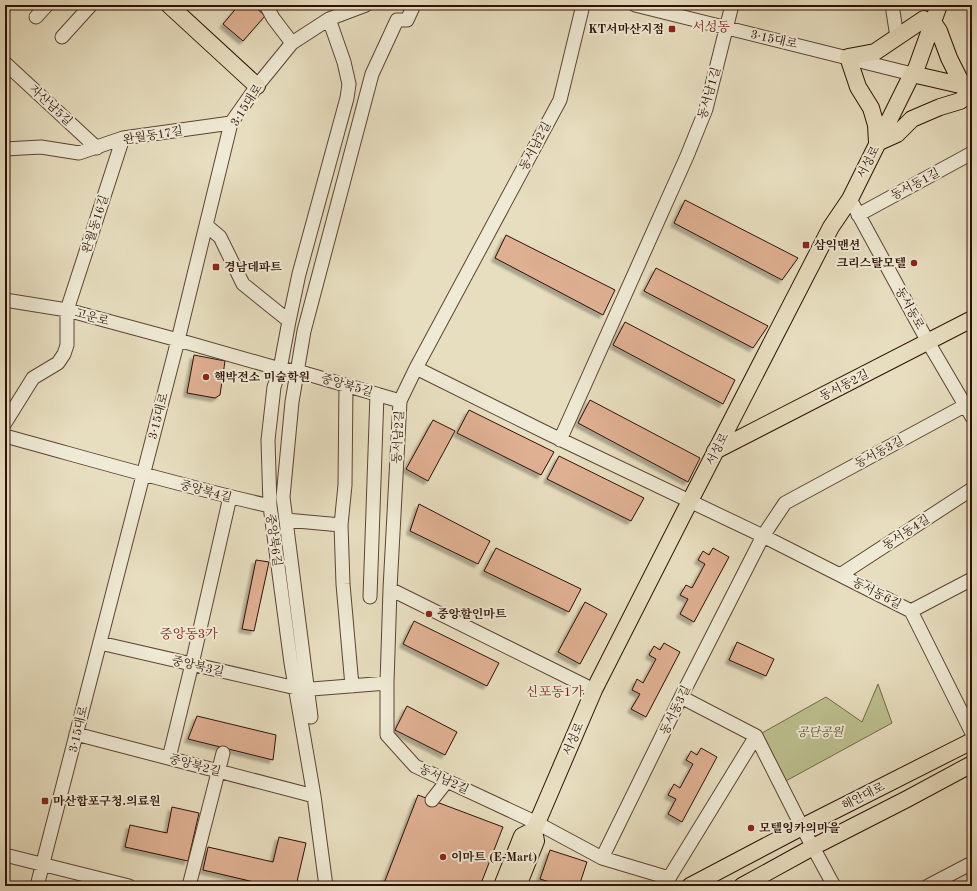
<svg xmlns="http://www.w3.org/2000/svg" width="977" height="891" viewBox="0 0 977 891" font-family="'Old Standard TT','Noto Serif KR',serif">
<style>
.green{fill:#bcc08e;stroke:#75684a}
.building{fill:#dfb092;stroke:#2e1106;filter:url(#shadow)}
.lines{fill:none;stroke-linecap:round;stroke-linejoin:round}
.minor-casing{stroke:#5c4434;stroke-width:15}
.major-casing{stroke:#2e1106;stroke-width:18}
.minor{stroke:#efead5;stroke-width:13}
.major{stroke:#e7debf;stroke-width:16}
.poi-dot{fill:#8f2418;stroke:#efead5;stroke-width:1.5}
.labels{text-anchor:middle;stroke-width:4;stroke-linejoin:round;paint-order:stroke}
.poi-label{font-size:12px;font-weight:bold;fill:#2e1106;stroke:#efead5;text-anchor:start}
.street-label{font-size:12px;fill:#2e1106;stroke:#efead5}
.park-label{font-size:12px;font-style:italic;fill:#604e36;stroke:#efead5}
.neighbourhood-label{font-size:13px;fill:#7a1f14;stroke:#efead5}
</style>
<defs>
<filter id="shadow"><feDropShadow dx="-3.5" dy="3.5" stdDeviation="1" flood-color="#0004"/></filter>
</defs>
<rect width="100%" height="100%" fill="#e7debf"/>
<filter id="stains"><feTurbulence type="fractalNoise" baseFrequency=".005" numOctaves="4"/><feColorMatrix values="0 0 0 0 .2 0 0 0 0 .09 0 0 0 0 .02 0 0 0 .5 -.17"/></filter>
<radialGradient id="worn" r=".72"><stop offset=".6" stop-color="#630" stop-opacity="0"/><stop offset="1" stop-color="#630" stop-opacity=".3"/></radialGradient>
<path class="green" d="M878,684L892,723L784,782L762,733L826,697L862,722Z"/>
<path class="building" d="M239,5H253L265,16L243,41L223,24Z
M685,200L798,258L782,280L674,223Z
M506,235L615,290L603,315L495,258Z
M656,268L768,326L753,348L644,291Z
M625,322L735,380L723,404L613,345Z
M194,355L225,361L220,395L215,398L187,393Z
M590,400L700,458L688,482L578,423Z
M469,410L554,452L541,475L457,433Z
M433,420L455,431L428,481L406,469Z
M559,456L644,498L631,521L547,479Z
M419,504L490,541L478,564L410,531Z
M496,548L581,589L569,612L484,571Z
M713,548L729,557L694,622L680,614L688,599L680,595L686,585L692,588L705,564L698,560L703,551L709,555Z
M256,560L269,562L254,631L242,629Z
M585,602L607,614L580,664L558,652Z
M414,621L499,663L487,686L403,644Z
M737,642L774,659L766,676L729,660Z
M664,643L680,652L646,717L631,709L640,694L632,690L637,679L643,683L656,659L649,655L654,646L660,650Z
M407,706L457,732L445,755L395,730Z
M197,716L276,735L273,760L188,739Z
M701,748L717,757L682,822L668,814L676,799L668,795L674,784L680,788L693,764L686,760L691,751L697,755Z
M418,795L503,827L480,886H383Z
M172,807L199,813L188,861L125,847L130,825L167,833Z
M279,837L306,843L296,886H271L203,870L208,847L273,862Z
M550,850L587,862L579,886H562L540,879Z"/>
<g class="lines">
<g class="minor-casing">
<path id="minor" d="M266,5L273,18L292,43
M583,5L560,100L416,368L400,401L390,589L387,683V735L415,766L537,823L602,858L669,878
M635,5L912,74
M892,5L897,37
M36,17L47,5
M62,37L91,5
M5,63L97,148
M5,149L41,147L79,153L123,138L231,123
M850,199L928,342L972,417
M858,215L972,153
M207,226L220,237L243,284L289,321L280,369L274,387L268,440L270,506L291,663L314,796L326,886
M5,300L67,310L178,340L280,369L297,371L400,401
M289,321L299,274L347,98L349,84L344,62L329,19
M416,368L549,434L763,536L911,611L972,733
M5,423L33,378L58,363L64,354L67,345V310L123,138
M5,436C93,460 181,486 270,506
M560,440L687,156L706,109L732,5
M286,520L341,525L343,584L352,686
M341,525L345,485L346,385
M840,575L972,489
M390,589L594,690
M370,597L377,394
M911,611L972,579
M100,643L296,688L312,689L387,683
M681,697L756,736L802,827L834,886
M311,717L283,497L292,402L304,331L372,74L397,20H407L414,5
M76,734L314,796
M169,758L192,664L230,497
M432,800L447,781
M5,855L129,886
M602,858L681,697L763,536L785,503L966,405
M37,886L178,340L231,123L257,86L292,43L329,19L366,5
M189,886L223,753
M668,886L669,878L756,736
M928,886L972,863"/>
</g>
<g class="major-casing">
<path id="major" d="M169,5L257,86
M924,19L875,52L848,57L858,87L871,108L876,125L877,143L897,134L912,119L940,107L960,101L972,92
M933,22L939,31L949,58L961,82L972,87
M912,74L969,87
M715,451L972,319
M502,886L522,836L534,830L594,690L690,501L831,227L850,199L912,74L916,69L939,5
M518,886L536,841L534,830
M690,886L802,827L972,741
M742,886L813,847L907,799L972,764"/>
</g>
<use href="#minor" class="minor"/>
<use href="#major" class="major"/>
</g>
<g class="poi-dot">
<rect x="668" y="25" width="8" height="8" rx="2"/>
<rect x="802" y="241" width="8" height="8" rx="2"/>
<circle cx="914" cy="263" r="4"/>
<rect x="212" y="263" width="8" height="8" rx="2"/>
<circle cx="206" cy="377" r="4"/>
<circle cx="429" cy="614" r="4"/>
<rect x="41" y="797" width="8" height="8" rx="2"/>
<circle cx="751" cy="828" r="4"/>
<circle cx="443" cy="857" r="4"/>
</g>
<g class="labels">
<g class="poi-label">
<text x="664" y="33" text-anchor="end">KT서마산지점</text>
<text x="814" y="249">삼익맨션</text>
<text x="906" y="267" text-anchor="end">크리스탈모텔</text>
<text x="224" y="271">경남데파트</text>
<text x="214" y="381">핵박전소 미술학원</text>
<text x="437" y="618">중앙할인마트</text>
<text x="53" y="805">마산합포구청.의료원</text>
<text x="759" y="832">모텔잉카의마을</text>
<text x="451" y="861">이마트 (E-Mart)</text>
</g>
<g class="street-label">
<text transform="translate(774 39) rotate(13)" y="4">3·15대로</text>
<text transform="translate(709 93) rotate(-74)" y="4">동서남1길</text>
<text transform="translate(51 105) rotate(43)" y="4">자산남5길</text>
<text transform="translate(246 105) rotate(-57)" y="4">3·15대로</text>
<text transform="translate(153 135) rotate(-9)" y="4">완월동17길</text>
<text transform="translate(535 146) rotate(-62)" y="4">동서남2길</text>
<text transform="translate(868 162) rotate(-63)" y="4">서성로</text>
<text transform="translate(915 184) rotate(-28)" y="4">동서동1길</text>
<text transform="translate(95 224) rotate(-72)" y="4">완월동16길</text>
<text transform="translate(910 308) rotate(61)" y="4">동서동로</text>
<text transform="translate(92 317) rotate(15)" y="4">고운로</text>
<text transform="translate(347 385) rotate(16)" y="4">중앙북5길</text>
<text transform="translate(844 385) rotate(-27)" y="4">동서동2길</text>
<text transform="translate(158 416) rotate(-75)" y="4">3·15대로</text>
<text transform="translate(398 437) rotate(-87)" y="4">동서남2길</text>
<text transform="translate(717 449) rotate(-63)" y="4">서성로</text>
<text transform="translate(879 452) rotate(-28)" y="4">동서동3길</text>
<text transform="translate(206 491) rotate(15)" y="4">중앙북4길</text>
<text transform="translate(906 532) rotate(-33)" y="4">동서동4길</text>
<text transform="translate(274 540) rotate(82)" y="4">중앙북6길</text>
<text transform="translate(877 593) rotate(27)" y="4">동서동6길</text>
<text transform="translate(198 666) rotate(13)" y="4">중앙북3길</text>
<text transform="translate(675 710) rotate(-64)" y="4">동서동3길</text>
<text transform="translate(78 729) rotate(-76)" y="4">3·15대로</text>
<text transform="translate(573 739) rotate(-67)" y="4">서성로</text>
<text transform="translate(195 765) rotate(15)" y="4">중앙북2길</text>
<text transform="translate(444 779) rotate(25)" y="4">동서남2길</text>
<text transform="translate(863 796) rotate(-27)" y="4">해안대로</text>
</g>
<g class="park-label">
<text x="820" y="736">공단공원</text>
</g>
<g class="neighbourhood-label">
<text x="711" y="31">서성동</text>
<text x="189" y="638">중앙동3가</text>
<text x="555" y="696">신포동1가</text>
</g>
</g>
<rect width="977" height="891" fill="none" stroke="#e7debf" stroke-width="20"/>
<rect x="6" y="6" width="965" height="879" fill="none" stroke="#2e1106" stroke-width="2"/>
<rect x="10" y="10" width="957" height="871" fill="none" stroke="#2e1106"/>
<rect width="100%" height="100%" filter="url(#stains)"/>
<rect width="100%" height="100%" fill="url(#worn)"/>
</svg>
